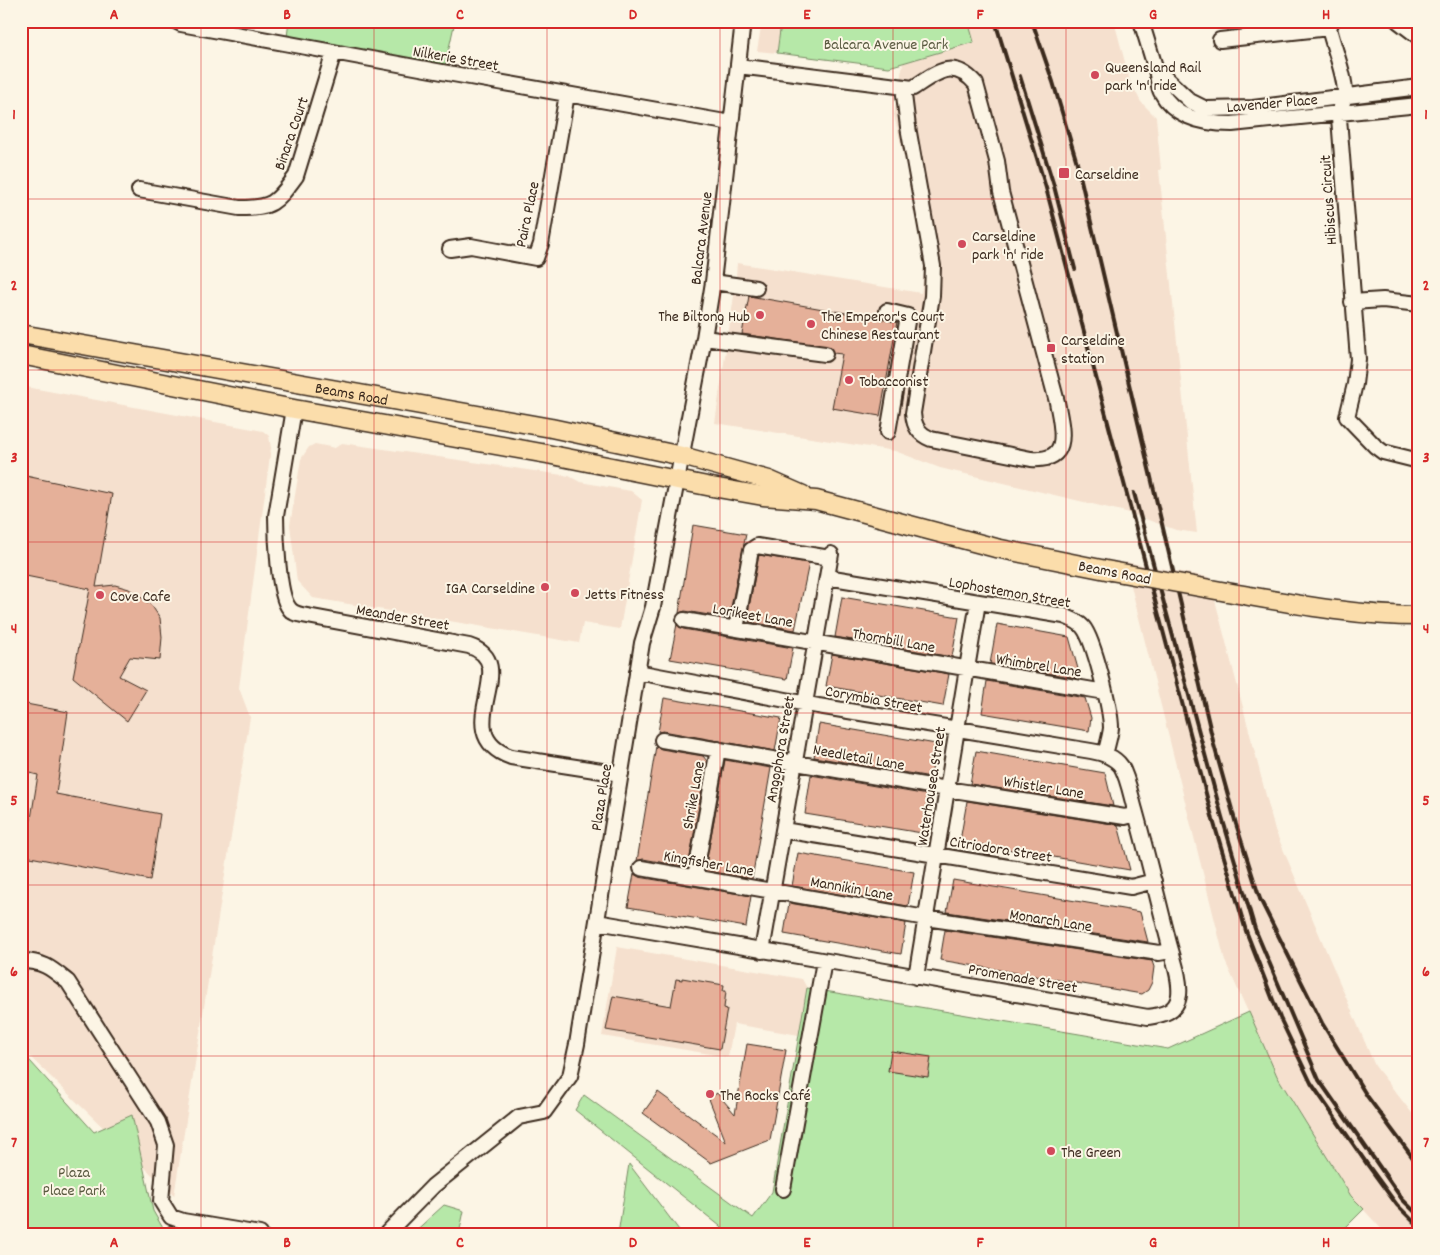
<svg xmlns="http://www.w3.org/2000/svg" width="1440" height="1255" viewBox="0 0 1440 1255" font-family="Dekko,sans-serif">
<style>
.built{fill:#f5e0ce}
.green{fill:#b6e8a8;stroke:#788963}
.building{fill:#e5b099;stroke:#3b2a1e}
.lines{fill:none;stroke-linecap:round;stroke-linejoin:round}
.minor-casing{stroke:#3b2a1e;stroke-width:18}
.major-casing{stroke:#3b2a1e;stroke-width:21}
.minor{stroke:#fcf5e5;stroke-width:14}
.major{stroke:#fbddab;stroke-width:18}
.rail{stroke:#3b2a1e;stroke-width:4}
.major-bridge-casing{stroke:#3b2a1e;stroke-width:21;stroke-linecap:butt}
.major-bridge{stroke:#fbddab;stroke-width:18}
.grid{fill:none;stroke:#d62828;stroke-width:1;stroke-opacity:0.55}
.poi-dot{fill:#d1495b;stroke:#fcf5e5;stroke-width:2}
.labels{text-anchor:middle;stroke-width:4;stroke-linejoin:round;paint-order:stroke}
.park-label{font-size:16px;fill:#5a5a40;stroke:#fcf5e5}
.street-label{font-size:16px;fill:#3b2a1e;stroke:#fcf5e5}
.poi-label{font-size:16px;fill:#3b2a1e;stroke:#fcf5e5;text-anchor:start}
.neatline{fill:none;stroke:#d62828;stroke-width:2}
.grid-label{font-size:16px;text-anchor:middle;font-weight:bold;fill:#d62828}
</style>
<rect width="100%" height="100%" fill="#fcf5e5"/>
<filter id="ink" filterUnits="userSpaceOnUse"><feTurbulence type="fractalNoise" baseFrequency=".02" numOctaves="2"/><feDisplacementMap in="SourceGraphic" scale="10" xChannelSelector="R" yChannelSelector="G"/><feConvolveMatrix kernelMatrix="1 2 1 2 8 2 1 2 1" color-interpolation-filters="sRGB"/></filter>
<g filter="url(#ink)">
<path class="built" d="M968,21H1114L1130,81L1141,102L1156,117L1161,170H1159L1197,533L1176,530L1126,512L940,468L895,451L715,423L735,289L737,263L921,293L927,251L894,115L903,63L974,42Z
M781,22L777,53L757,51L761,27Z
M21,386L263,431L269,436L271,448L239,688L250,717L174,1196L21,1048Z
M342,443L569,476L580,482L631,491L642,500L620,629L583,623L579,643L313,598L297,581L290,525L301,459L309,447L315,444L335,448Z
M1125,562L1209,577L1275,830L1375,1066L1419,1122V1234H1386L1351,1196L1277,1076L1225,961Z
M617,947L802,979L807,988L799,1035L734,1024L728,1057L602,1036Z"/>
<path class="green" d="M289,21H455L445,66L287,37Z
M761,21H968L974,42L889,67L777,53L781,23L761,27Z
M807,988L1168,1049L1249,1012L1277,1076L1351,1196L1364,1209L1339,1234H730L575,1110L584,1095L753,1218L772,1192Z
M21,1051L94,1132L132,1115L153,1211L164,1230L185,1234H21Z
M629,1164L682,1234H618Z
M444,1205L464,1211L459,1234H412Z"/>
<path class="building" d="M749,296L897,322L880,416L832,408L842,354L833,353L830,347L742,334Z
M21,475L112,494L96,587L115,585L129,589L142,598L152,606L160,618L162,637L160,660L130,657L119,676L146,690L127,721L73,677L90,589L21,575Z
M693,525L746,534L729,617L727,618L685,611L679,613Z
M759,555L809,563L795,630L750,622L747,618Z
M842,597L959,617L952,657L835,637Z
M677,624L683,629L793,648L787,679L670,659Z
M997,624L1069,637L1080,676L1078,678L990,664Z
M832,654L949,674L943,706L826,686Z
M987,681L1085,698L1091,718L1089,731L982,713Z
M664,698L781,718L775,751L663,731L658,732Z
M21,703L68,712L56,794L160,814L150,880L25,856L38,775L21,771Z
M819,724L936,744L931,777L814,757Z
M656,746L661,749L703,756L707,761L689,863L682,866L643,859L637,861Z
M976,751L1105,773L1113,806L970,784Z
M725,760L771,768L752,879L706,871L705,869Z
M811,775L928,795L922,833L805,814Z
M967,801L1118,825L1130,870L960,841Z
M798,853L914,872L908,906L792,886Z
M634,874L639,877L751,896L746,927L628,907Z
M953,880L1140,912L1148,942L947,912Z
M789,903L906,923L901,954L784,934Z
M945,930L1152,961L1154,967L1152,982L1148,990L1142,994L940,960Z
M682,978L724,985L723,991H726L724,1008L727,1009L720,1049L606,1030L613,996L671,1006L676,979L682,980Z
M747,1044L786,1050L770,1140L711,1163L643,1113L658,1092L726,1142L709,1099L717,1093L735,1114Z
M891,1051L931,1057L928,1077L888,1071Z"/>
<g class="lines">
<g class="minor-casing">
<path id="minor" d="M175,21L181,24L453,74L731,123
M1141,21C1146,37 1151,54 1156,70C1158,77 1158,86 1161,92C1175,118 1206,124 1232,124L1419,105
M1332,21L1329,28C1333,46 1346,77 1345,95C1344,103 1338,110 1339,118L1358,359L1355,384L1347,417L1375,446L1383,452L1419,461
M1398,21L1419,37
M1220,40L1329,28
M738,66L913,88C937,72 953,58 976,84L997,161L1001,192L1057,402C1062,429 1072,462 1031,459L931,439C919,434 914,427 913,413L932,296L933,266L908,127L903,87
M1156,69L1190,101L1206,109L1253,108L1419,87
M139,190L239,208C273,208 276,203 296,176L334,52
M450,249L471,246L536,258L541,244L567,94
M713,282L756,288
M1352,302L1383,300L1419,304
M887,311L908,316L888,432
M704,338L825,354
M294,409L276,516C276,534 278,595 289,608C292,613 297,614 302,615L469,646C525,664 445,733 511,757L621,774
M827,577L1064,616C1071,619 1078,621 1083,627C1094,640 1111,710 1111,728C1110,737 1107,746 1105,755
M684,620L1105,692
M736,629L751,550L757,546L830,558
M662,740L947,789L1125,817L1136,814
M783,830L1131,887L1154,881
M641,868L926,918L1159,953L1170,951
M695,877L718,749
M597,922L851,965L1148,1017C1162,1015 1177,1012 1179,995C1181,978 1172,956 1168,939C1157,896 1147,853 1135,810C1131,796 1128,778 1121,766C1114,756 1102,753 1091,751L818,706L637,672
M762,951L831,554
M21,961C44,961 52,969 68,982L158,1122L166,1145L161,1201L171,1217L183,1221L260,1234
M916,977L978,602
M783,1189L824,961
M386,1234L433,1186L519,1117L544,1112L570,1076L577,1044L642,643L653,607L704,338L713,282L743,21"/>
</g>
<g class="major-casing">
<g id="major">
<path id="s1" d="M21,334L551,428L682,456L769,480L803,495"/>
<path d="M21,355L294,409L547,454L712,487L763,496L816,500L996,548L1111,571"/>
<path d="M1227,592C1290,603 1354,616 1419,616"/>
</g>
</g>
<use href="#minor" class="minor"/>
<use href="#major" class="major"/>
<path class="rail" d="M995,21L1046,188L1213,820L1246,931L1280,1018L1311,1083L1367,1164L1397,1205L1419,1227
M1032,21L1053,82L1077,163L1214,745L1236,824L1260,899L1322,1023L1367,1096L1419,1166
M1020,76L1054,186L1075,269
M1134,493L1222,817L1255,929L1319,1080L1402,1199L1419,1216"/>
<g class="major-bridge-casing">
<path id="major-bridge" d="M1111,571L1227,592"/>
</g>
<use href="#major-bridge" class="major-bridge"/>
</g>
</g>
<path class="grid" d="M201,21V1234M374,21V1234M547,21V1234M720,21V1234M893,21V1234M1066,21V1234M1239,21V1234M21,199H1419M21,370H1419M21,542H1419M21,713H1419M21,885H1419M21,1056H1419"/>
<g class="poi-dot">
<circle cx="1095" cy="75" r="5"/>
<rect x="1058" y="167" width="12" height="12" rx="2.5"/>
<circle cx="962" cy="244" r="5"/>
<circle cx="760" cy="315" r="5"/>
<circle cx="811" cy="324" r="5"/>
<rect x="1046" y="343" width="10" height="10" rx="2.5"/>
<circle cx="849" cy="380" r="5"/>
<circle cx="545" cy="587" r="5"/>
<circle cx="575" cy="593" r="5"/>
<circle cx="100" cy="595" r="5"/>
<circle cx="710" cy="1094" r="5"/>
<circle cx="1051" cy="1151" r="5"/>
</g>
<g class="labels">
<g class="park-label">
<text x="886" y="49">Balcara Avenue Park</text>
<text x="74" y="1177">Plaza<tspan x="74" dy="18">Place Park</tspan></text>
</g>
<g class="street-label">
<text transform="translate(456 57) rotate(10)" y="6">Nilkerie Street</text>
<text transform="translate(1272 102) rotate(-5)" y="6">Lavender Place</text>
<text transform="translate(290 133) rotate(-71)" y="6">Binara Court</text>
<text transform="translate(1327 200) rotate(-94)" y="6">Hibiscus Circuit</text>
<text transform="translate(526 214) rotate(-78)" y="6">Paira Place</text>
<text transform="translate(700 238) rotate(-83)" y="6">Balcara Avenue</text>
<text dy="6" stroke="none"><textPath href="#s1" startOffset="336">Beams Road</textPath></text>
<text transform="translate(1115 571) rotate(11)" y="6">Beams Road</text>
<text transform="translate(1010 591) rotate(10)" y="6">Lophostemon Street</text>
<text transform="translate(753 614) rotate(10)" y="6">Lorikeet Lane</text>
<text transform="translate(403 616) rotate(10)" y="6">Meander Street</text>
<text transform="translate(894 639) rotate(10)" y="6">Thornbill Lane</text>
<text transform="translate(1039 664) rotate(9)" y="6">Whimbrel Lane</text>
<text transform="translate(874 698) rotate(10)" y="6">Corymbia Street</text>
<text transform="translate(779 749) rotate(-80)" y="6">Angophora Street</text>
<text transform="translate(859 756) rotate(10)" y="6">Needletail Lane</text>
<text transform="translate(930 786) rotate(-81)" y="6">Waterhousea Street</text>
<text transform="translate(1044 786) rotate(9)" y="6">Whistler Lane</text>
<text transform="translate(692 795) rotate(-80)" y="6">Shrike Lane</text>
<text transform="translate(600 797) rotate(-81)" y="6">Plaza Place</text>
<text transform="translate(1001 848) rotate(9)" y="6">Citriodora Street</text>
<text transform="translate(709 862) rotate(10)" y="6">Kingfisher Lane</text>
<text transform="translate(852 887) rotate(10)" y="6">Mannikin Lane</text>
<text transform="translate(1051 919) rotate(9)" y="6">Monarch Lane</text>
<text transform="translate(1023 977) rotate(10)" y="6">Promenade Street</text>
</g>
<g class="poi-label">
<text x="1105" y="72">Queensland Rail<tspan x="1105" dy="18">park 'n' ride</tspan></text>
<text x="1075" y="179">Carseldine</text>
<text x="972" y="241">Carseldine<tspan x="972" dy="18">park 'n' ride</tspan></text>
<text x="750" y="321" text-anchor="end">The Biltong Hub</text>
<text x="821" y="321">The Emperor's Court<tspan x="821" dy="18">Chinese Restaurant</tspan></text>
<text x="1061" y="345">Carseldine<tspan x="1061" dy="18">station</tspan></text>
<text x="859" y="386">Tobacconist</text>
<text x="535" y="593" text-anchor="end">IGA Carseldine</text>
<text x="585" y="599">Jetts Fitness</text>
<text x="110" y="601">Cove Cafe</text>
<text x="720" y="1100">The Rocks Café</text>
<text x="1061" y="1157">The Green</text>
</g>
</g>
<rect width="1440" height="1255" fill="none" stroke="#fcf5e5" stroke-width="55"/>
<rect x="28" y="28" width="1384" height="1200" class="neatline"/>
<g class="grid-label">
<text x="114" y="19">A</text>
<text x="287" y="19">B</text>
<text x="460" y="19">C</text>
<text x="633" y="19">D</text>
<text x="807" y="19">E</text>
<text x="980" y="19">F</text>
<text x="1153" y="19">G</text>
<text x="1326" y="19">H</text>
<text x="14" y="119">1</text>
<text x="1426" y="119">1</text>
<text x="14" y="290">2</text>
<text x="1426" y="290">2</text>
<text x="14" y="462">3</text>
<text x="1426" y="462">3</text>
<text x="14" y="633">4</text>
<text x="1426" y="633">4</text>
<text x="14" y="805">5</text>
<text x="1426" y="805">5</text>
<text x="14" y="976">6</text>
<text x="1426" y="976">6</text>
<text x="14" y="1147">7</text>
<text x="1426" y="1147">7</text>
<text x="114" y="1247">A</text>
<text x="287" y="1247">B</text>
<text x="460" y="1247">C</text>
<text x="633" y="1247">D</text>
<text x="807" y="1247">E</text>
<text x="980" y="1247">F</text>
<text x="1153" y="1247">G</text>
<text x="1326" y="1247">H</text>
</g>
</svg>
